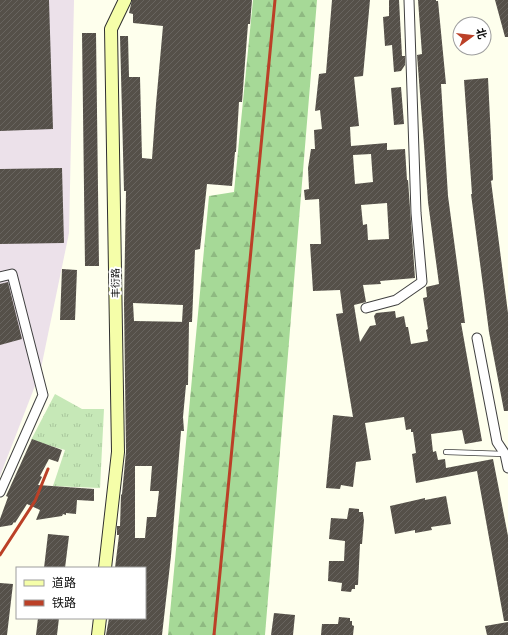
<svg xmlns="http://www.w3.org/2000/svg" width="508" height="635" viewBox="0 0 508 635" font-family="'Source Serif 4','Noto Sans SC',serif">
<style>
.industrial{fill:#ece1ea}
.grass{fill:url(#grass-tufts)}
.forest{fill:url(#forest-firs)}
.building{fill:url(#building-hatch);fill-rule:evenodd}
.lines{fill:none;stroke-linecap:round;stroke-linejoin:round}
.lane-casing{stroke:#404040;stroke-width:6}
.street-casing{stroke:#404040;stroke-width:11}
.secondary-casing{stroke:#2f2f2f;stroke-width:14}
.lane{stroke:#fff;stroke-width:4.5}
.street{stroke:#fff;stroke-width:9}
.secondary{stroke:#f5fea9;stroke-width:12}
.rail{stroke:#bb4027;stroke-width:3}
.labels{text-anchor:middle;stroke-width:4;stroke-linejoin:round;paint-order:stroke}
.street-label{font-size:10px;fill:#0d0d0d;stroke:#fff}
</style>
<defs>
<pattern id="grass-tufts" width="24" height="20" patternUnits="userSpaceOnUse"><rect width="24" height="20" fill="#c6e8b7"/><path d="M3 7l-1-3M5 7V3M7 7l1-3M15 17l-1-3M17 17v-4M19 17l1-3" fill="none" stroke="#a9c69c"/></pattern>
<pattern id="forest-firs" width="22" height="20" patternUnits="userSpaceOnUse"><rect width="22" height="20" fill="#a6d997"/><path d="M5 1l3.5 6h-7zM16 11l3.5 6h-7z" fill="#8eb981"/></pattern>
<pattern id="building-hatch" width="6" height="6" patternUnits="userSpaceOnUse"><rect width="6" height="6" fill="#555049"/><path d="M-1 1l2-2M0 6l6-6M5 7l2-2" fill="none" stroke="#68645f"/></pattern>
</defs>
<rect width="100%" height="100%" fill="#feffed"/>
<path class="industrial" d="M0,0H74L69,233L40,373L0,476Z"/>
<path class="grass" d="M55,394L82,409H104L100,488L53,486L65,450L31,440Z"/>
<path class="forest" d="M253,0H317L265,635H168L209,196L234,192Z"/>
<path class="building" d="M0,0H49L53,129L0,131Z
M132,0H252L250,24H248L242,102H239L236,152H235L232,186L207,184L200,249L195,250L192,322H182L183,305L133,303L134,321L189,322L188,385H186L183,417L184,431H181L171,556L162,635H106L109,618H145V568H115L119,535H117V526H120L121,495L122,494L126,452L124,303L126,191H124L120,36H128L129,77H140L142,158L152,159L156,104L163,26L133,23V14L129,13ZM135,466H152L150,491H159L156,517H147L145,538H135Z
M332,0H370L363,76L354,77L359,126L350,127L351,146L387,143V150L405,149L407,180H408L415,278L380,281L381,284L363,285L366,302L354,305L360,342L370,326L376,325L374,316L376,313L395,311L396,318L404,316L406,327H408L411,344L428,341L426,330L428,329L423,298L427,297L426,287L439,284L428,202L424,145L417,55L422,54L418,0H436V1H438L446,84H441L448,196L465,323H461L482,441L465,444L462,430L431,434L433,452L436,451L438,460L445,459L446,468L493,459L508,536V621H504L477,471L416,483L412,454L416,453L413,432H411V429L406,430L404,417L365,423L371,460L356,462L353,487L341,485L340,489L326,488L333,415L353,417L336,314L343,313L340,290L313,291L310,244H321L319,199L305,200L304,190L309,189L308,168L311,149H315L314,130L322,129L320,110L315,111L319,74L326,73ZM371,154L373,182L355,184L353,155ZM387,203L389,239L368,240L367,224L363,225L361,205Z
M389,0H399L402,56H405V65L401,71L394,72L392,45L385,46L383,17L389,16Z
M495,0H508V37H505Z
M82,33H96L99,266H85Z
M488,78L493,180L491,181L508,313V411H504L489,332L471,194H472L464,80Z
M401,87L404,124L394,125L391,88Z
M62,168L64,243L0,244V169Z
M62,269L77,270L75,320H60Z
M8,282L22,339L0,345V284Z
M32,439L62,450L58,462L49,459L40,476L42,477L38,485L94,489V501L77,500L76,514L66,513V515L63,514L62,516L36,520L40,510L27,504L15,523L14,522L12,525L0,527V519L8,497L6,496Z
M446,496L451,524L431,527L432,530L415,533V530L395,534L390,506L425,498V500Z
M349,508L359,509V512H363V514L364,520L362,544H360L358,585H355V589H352L351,592L341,591L342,583L328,581L329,561H344L345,541L329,539L331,518L347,519Z
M48,534L69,536L65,568H44Z
M0,583L13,584L7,635H0Z
M274,613L295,615L293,635H271Z
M339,617L350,618V621H352V625L354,626L353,635H321L322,624H338Z
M38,618H59L57,635H36Z
M508,622V635H487L485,626Z"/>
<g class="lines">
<g class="lane-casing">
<path id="lane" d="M446,452L504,454"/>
</g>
<g class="street-casing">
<path id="street" d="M0,277L12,274L43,395L0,492
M366,308L396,300L422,282L416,213L409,0
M477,338L497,442L505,454L508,468"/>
</g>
<g class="secondary-casing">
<path id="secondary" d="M105,568L118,452L111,29L125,0
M98,635L100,618"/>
</g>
<use href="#lane" class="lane"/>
<use href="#street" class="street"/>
<use href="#secondary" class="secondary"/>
<path class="rail" d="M0,555L35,501L48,469
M214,635L275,0"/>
</g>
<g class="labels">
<g class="street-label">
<text transform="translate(115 283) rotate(-91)" y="4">丰衍路</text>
</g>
</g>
<rect x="16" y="567" width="130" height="52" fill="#ffffff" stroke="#9e9e9e"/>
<rect x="24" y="580" width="20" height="6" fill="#f5fea9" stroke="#9e9e9e"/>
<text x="52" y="587" font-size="12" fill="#0d0d0d">道路</text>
<rect x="24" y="600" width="20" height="6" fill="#bb4027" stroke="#9e9e9e"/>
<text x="52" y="607" font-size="12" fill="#0d0d0d">铁路</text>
<g transform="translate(472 36) rotate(75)"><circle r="19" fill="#ffffff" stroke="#9e9e9e"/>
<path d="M0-3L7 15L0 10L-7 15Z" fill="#bb4027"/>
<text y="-6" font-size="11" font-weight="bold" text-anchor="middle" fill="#0d0d0d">北</text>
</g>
</svg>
